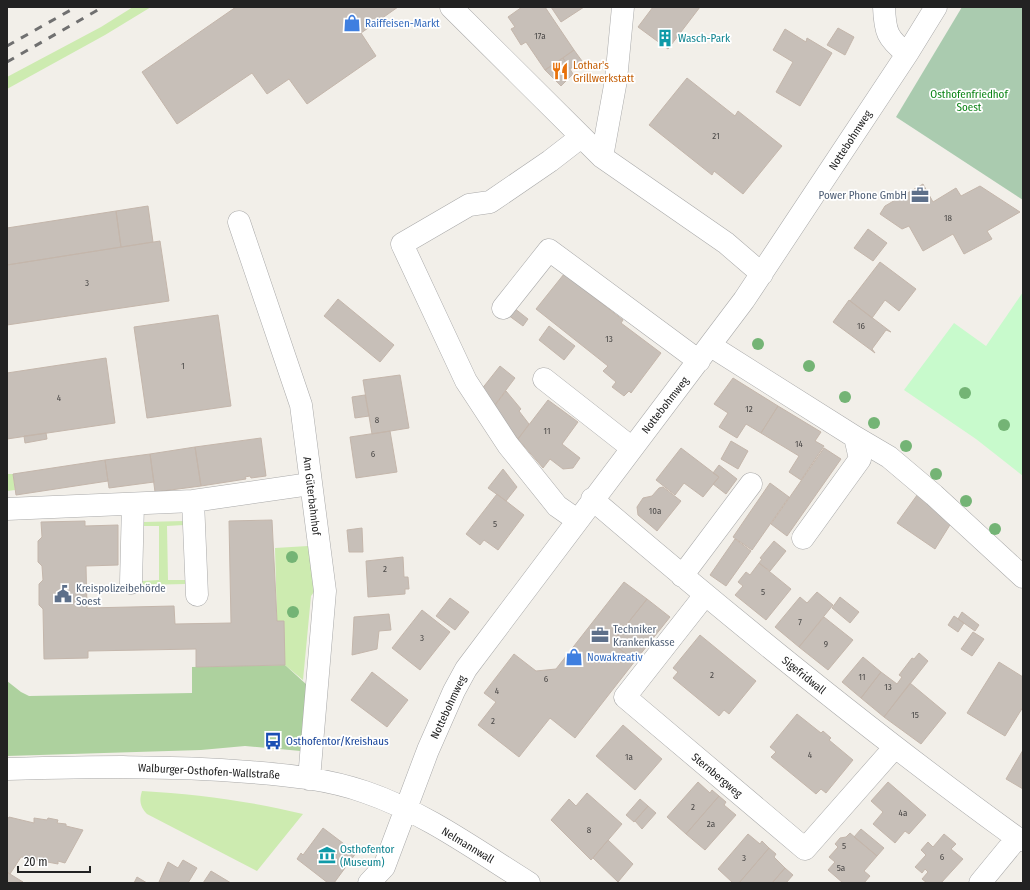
<svg xmlns="http://www.w3.org/2000/svg" width="1030" height="890" viewBox="0 0 1030 890" font-family="'Fira Sans Condensed',sans-serif">
<style>
.grass{fill:#cdebb0}
.forest{fill:#add19e}
.cemetery{fill:#aacbaf}
.park{fill:#c8facc}
.building{fill:#c7bfb8;stroke:#c4b6ab}
.lines{fill:none;stroke-linecap:round;stroke-linejoin:round}
.minor-casing{stroke:#a9a9a9;stroke-width:23}
.minor{stroke:#fff;stroke-width:22}
.rail{stroke:#707070;stroke-width:3;stroke-dasharray:8 8;stroke-linecap:butt}
.tree{fill:#74b475}
.labels{text-anchor:middle;stroke-width:3.5;stroke-linejoin:round;paint-order:stroke}
.number-label{font-size:9px;fill:#4b4948}
.shop-label{font-size:11px;fill:#366cbe;stroke:#fff;text-anchor:start}
.culture-label{font-size:11px;fill:#0d838f;stroke:#fff;text-anchor:start}
.food-label{font-size:11px;fill:#c56008;stroke:#fff;text-anchor:start}
.park-label{font-size:11px;fill:#0c8416;stroke:#fff}
.street-label{font-size:11px;fill:#222;stroke:#fff}
.service-label{font-size:11px;fill:#4e5e75;stroke:#fff;text-anchor:start}
.transit-label{font-size:11px;fill:#164399;stroke:#fff;text-anchor:start}
</style>
<rect width="100%" height="100%" fill="#f2efe9"/>
<path class="grass" d="M133,7H151L105,35L7,89V77L101,27Z
M7,474H13L15,490L7,491Z
M184,521V525L167,526L168,580H185L186,584L141,585L142,581L159,580V526H142L143,522Z
M308,546L317,588L311,596L303,680L285,665L277,621L275,548Z
M142,791C196,794 249,801 303,814L257,871L147,814C140,806 139,801 142,791Z"/>
<path class="forest" d="M285,665L307,685L301,751L245,746L201,750L7,756V681L21,692L29,696L192,693V667Z"/>
<path class="cemetery" d="M962,7H1023V200L896,117Z"/>
<path class="park" d="M1023,292V476L976,439L904,390L954,323L986,346Z"/>
<path class="building" d="M236,7H398L361,33L376,56L307,104L289,79L267,94L252,73L177,124L142,72Z
M522,7H545L574,50L545,70L526,42L521,45L511,29L515,27L508,17Z
M551,7H584L561,22Z
M653,7H700L668,49L638,27Z
M838,28L854,37L845,55L827,45Z
M785,29L806,42L807,38L832,53L800,106L776,92L793,62L773,50Z
M574,50L582,61L570,69L563,58Z
M563,58L573,74L561,86L545,70Z
M687,78L735,116L738,111L782,146L743,194L714,171L712,175L649,125Z
M923,184L933,202L956,188L961,196L980,186L1020,212L987,231L992,239L964,254L953,234L923,251L909,226L902,229L880,214L885,206Z
M148,206L153,242L121,247L116,211Z
M116,211L121,247L7,265V228Z
M868,229L887,243L873,261L854,248Z
M160,241L169,301L7,325V265Z
M880,262L916,289L899,311L885,300L872,318L850,301Z
M564,274L623,320L621,323L661,353L631,393L629,391L624,396L612,387L616,382L603,371L608,366L536,309Z
M338,299L394,345L380,362L324,316Z
M849,300L891,332L886,330L872,349L875,353L833,322Z
M514,308L528,319L523,326L508,315Z
M218,315L231,406L147,418L134,327Z
M549,326L575,346L564,360L539,340Z
M106,358L115,423L7,439V373Z
M500,366L515,378L494,406L481,390Z
M400,375L409,428L372,434L363,380Z
M733,378L778,406L761,433L746,424L737,438L719,427L728,413L714,404Z
M506,391L521,409L519,411L529,424L518,439L493,408Z
M365,395L369,416L355,418L352,397Z
M548,400L578,422L562,444L580,458L573,468L563,469L550,459L543,468L518,439Z
M778,406L821,432L815,441L824,446L801,480L789,472L799,456L761,433Z
M390,431L397,472L356,478L350,437Z
M46,433L47,439L25,443L24,436Z
M261,438L266,476L251,478L250,476L245,477L246,479L201,486L195,447Z
M731,441L748,451L738,469L721,459Z
M195,447L201,486L155,492L150,454Z
M681,448L719,477L703,497L684,483L675,495L656,480Z
M824,448L841,459L787,536L771,524Z
M150,454L154,482L109,488L105,460Z
M105,460L108,481L16,495L13,474Z
M719,465L737,479L726,494L713,484L719,477L713,473Z
M503,469L517,487L506,501L488,488Z
M770,483L789,497L752,550L733,537Z
M663,487L681,501L657,531L638,515L637,507L643,498L652,496L659,488Z
M920,491L953,520L935,549L897,523Z
M497,494L524,515L498,550L484,540L480,545L466,534Z
M272,520L277,621H284L285,665L196,667V649L88,651V658L44,659L43,609L39,605V584L43,580L42,566L38,562V541L42,537L41,522L85,521V526L118,525V565L86,566L87,608L174,606L175,624L231,623L229,521Z
M362,528L363,552H349L347,530Z
M735,539L751,551L726,586L710,575Z
M774,541L786,551L770,571L759,563L762,559L760,558Z
M403,557L404,577H408L409,589H405V594L368,597L366,561Z
M759,563L791,589L766,620L735,595L743,586L738,582L746,572L750,575Z
M624,582L647,599L612,643L635,661L575,738L550,718L519,757L478,725L496,702L484,693L514,654L536,671L556,669Z
M817,592L833,605L799,647L775,627L800,597L807,603Z
M840,597L859,612L850,623L832,608Z
M450,598L469,612L455,630L436,616Z
M647,599L670,617L635,661L612,643Z
M422,610L450,632L420,670L392,648Z
M962,612L979,625L975,631L958,619Z
M389,614L391,630L379,631L377,649L352,655L354,617Z
M954,616L964,623L958,632L948,625Z
M824,617L853,640L828,670L799,647Z
M973,632L984,639L972,656L961,649Z
M700,635L756,681L729,714L724,710L719,716L673,678L678,672L673,668Z
M919,653L928,661L884,717L861,698L881,672L897,684L902,677L899,675L912,658L914,659Z
M863,657L881,672L861,698L842,682Z
M999,662L1023,677V707L1005,736L967,713Z
M372,672L408,700L387,727L351,700Z
M910,683L946,713L921,744L884,717Z
M797,714L821,733L823,731L831,738L829,740L853,760L826,793L821,789L816,794L771,757L776,752L770,747Z
M623,725L662,759L635,790L596,756Z
M1023,750V789L1006,779Z
M698,782L710,793L712,790L719,796L686,834L667,817Z
M888,782L926,815L909,834L905,831L895,843L873,824L883,812L871,801Z
M587,793L622,824L591,860L551,820L569,799L576,806Z
M719,796L726,802L724,805L736,815L705,850L686,834Z
M640,799L648,806L634,822L626,815Z
M648,806L656,813L642,829L635,821Z
M9,817L34,823V818L47,820L48,818L58,820L57,823L66,824V826L83,830L65,863L58,861V864L21,857L10,874L7,872V820Z
M323,828L356,853L334,883H328L297,859L301,853L303,855Z
M861,829L884,848L877,856L854,837Z
M850,833L877,856L864,871L870,876L864,883H843L828,870L835,862L829,857L838,847L835,844L840,838L846,837Z
M748,834L760,844L762,841L769,848L739,883H733L718,869Z
M944,834L956,844L951,849L963,859L941,883H927L922,879L928,872L925,869L922,873L915,867L926,855L921,850L928,842L933,847Z
M608,840L633,864L618,882L593,858Z
M769,848L776,854L774,857L785,868L772,883H739Z
M183,860L197,868L188,883L159,882L168,862L178,868Z
M785,868L793,875L786,883H775L773,882Z
M211,871L231,883H203Z
M7,872L10,874L23,882L7,883Z
M137,877L147,883H134Z"/>
<g class="lines">
<g class="minor-casing">
<path id="minor" d="M451,7L602,157L726,243L762,274
M884,7C885,32 887,38 907,54
M602,157L616,80L623,7
M239,222L301,405L325,591L309,779
M503,308L549,250L699,361
M711,346L855,437L860,459L803,538
M544,379L632,448
M855,437L889,457L934,495L1023,577
M592,499C730,617 870,732 1017,838L1023,840
M193,501L197,595
M7,509L193,501L310,484
M577,520L557,506L508,445L466,381L402,244L469,205L490,202L550,161L581,137
M682,576L751,484
M131,583L133,504
M705,595L625,697L805,849L894,748
M7,769C88,767 168,765 249,772C288,775 328,779 365,792C424,812 476,850 529,883
M369,883L384,867L428,750L454,691L466,669L744,300L907,54L936,7
M980,883L1017,838"/>
</g>
<use href="#minor" class="minor"/>
<path class="rail" d="M7,46L76,7
M7,62L103,7"/>
</g>
<g class="tree">
<circle cx="758" cy="344" r="6"/>
<circle cx="809" cy="366" r="6"/>
<circle cx="965" cy="393" r="6"/>
<circle cx="845" cy="397" r="6"/>
<circle cx="874" cy="423" r="6"/>
<circle cx="1004" cy="425" r="6"/>
<circle cx="906" cy="446" r="6"/>
<circle cx="936" cy="474" r="6"/>
<circle cx="966" cy="501" r="6"/>
<circle cx="995" cy="529" r="6"/>
<circle cx="292" cy="557" r="6"/>
<circle cx="293" cy="612" r="6"/>
</g>
<defs>
<g id="shop-bare" transform="scale(1.38)"><path d="M-5-2.5h2.3a2.7 3.5 0 0 1 5.4 0H5L5.5 6h-11ZM-1.5-2.5h3a1.5 2.3 0 0 0-3 0Z" fill="#3f7fe0" stroke="#fff" stroke-width="2.5" paint-order="stroke"/></g>
<g id="building-bare" transform="scale(1.38)"><path d="M-4-6H4V6H1V3H-1V6H-4ZM-2.5-4.3h1.7v1.8h-1.7ZM.8-4.3h1.7v1.8H.8ZM-2.5-1h1.7V.8h-1.7ZM.8-1h1.7V.8H.8Z" fill="#0f9aa8" stroke="#fff" stroke-width="2.5" paint-order="stroke"/></g>
<g id="restaurant-bare" transform="scale(1.38)"><path d="M-5-6h1v4h1v-4h1v4h1v-4h1v5L-1.5 .5V6h-2V.5L-5-1ZM5-6V6H3V1.5H1.5Q1.5-4 5-6Z" fill="#e8710a" stroke="#fff" stroke-width="2.5" paint-order="stroke"/></g>
<g id="office-bare" transform="scale(1.38)"><path d="M-6-3h4V-5.5h4V-3h4V5H-6ZM-1-4.5V-3h2v-1.5ZM-6 0V1H6V0Z" fill="#5c6f8a" stroke="#fff" stroke-width="2.5" paint-order="stroke"/></g>
<g id="civic-bare" transform="scale(1.38)"><path d="M-.6-6.5H3V-4.5H.6V-3L4-1V1h2V6H-6V1h2V-1L-.6-3ZM-1.2 2.5V6h2.4V2.5Z" fill="#5c6f8a" stroke="#fff" stroke-width="2.5" paint-order="stroke"/></g>
<g id="bus-bare" transform="scale(1.38)"><path d="M-5-6H5V4H4V6H2V4H-2V6H-4V4H-5ZM-3.5-4V0h7V-4ZM-3.5 1.2v1.5H-2V1.2ZM2 1.2v1.5H3.5V1.2Z" fill="#1a4fb4" stroke="#fff" stroke-width="2.5" paint-order="stroke"/></g>
<g id="museum-bare" transform="scale(1.38)"><path d="M0-6L6-3V-2H-6V-3ZM-5-1h2V3h-2ZM-1-1h2V3h-2ZM3-1h2V3H3ZM-6 4H6V6H-6Z" fill="#0f9aa8" stroke="#fff" stroke-width="2.5" paint-order="stroke"/></g>
</defs>
<g fill-rule="evenodd">
<use href="#shop-bare" x="352" y="23"/>
<use href="#building-bare" x="665" y="38"/>
<use href="#restaurant-bare" x="560" y="71"/>
<use href="#office-bare" x="920" y="195"/>
<use href="#civic-bare" x="63" y="594"/>
<use href="#office-bare" x="600" y="635"/>
<use href="#shop-bare" x="574" y="657"/>
<use href="#bus-bare" x="273" y="741"/>
<use href="#museum-bare" x="327" y="855"/>
</g>
<g class="labels">
<g class="number-label">
<text x="540" y="39">17a</text>
<text x="716" y="139">21</text>
<text x="948" y="221">18</text>
<text x="87" y="286">3</text>
<text x="861" y="329">16</text>
<text x="609" y="342">13</text>
<text x="183" y="369">1</text>
<text x="59" y="401">4</text>
<text x="749" y="412">12</text>
<text x="377" y="423">8</text>
<text x="547" y="434">11</text>
<text x="799" y="447">14</text>
<text x="373" y="457">6</text>
<text x="655" y="514">10a</text>
<text x="495" y="527">5</text>
<text x="385" y="572">2</text>
<text x="763" y="595">5</text>
<text x="800" y="625">7</text>
<text x="422" y="641">3</text>
<text x="826" y="647">9</text>
<text x="712" y="678">2</text>
<text x="862" y="680">11</text>
<text x="546" y="682">6</text>
<text x="888" y="690">13</text>
<text x="497" y="694">4</text>
<text x="915" y="718">15</text>
<text x="493" y="724">2</text>
<text x="810" y="758">4</text>
<text x="629" y="760">1a</text>
<text x="693" y="810">2</text>
<text x="903" y="816">4a</text>
<text x="711" y="827">2a</text>
<text x="589" y="833">8</text>
<text x="844" y="849">5</text>
<text x="942" y="860">6</text>
<text x="744" y="861">3</text>
<text x="841" y="871">5a</text>
</g>
<g class="shop-label">
<text x="365" y="27">Raiffeisen-Markt</text>
<text x="587" y="661">Nowakreativ</text>
</g>
<g class="culture-label">
<text x="678" y="42">Wasch-Park</text>
<text x="340" y="853">Osthofentor<tspan x="340" dy="13">(Museum)</tspan></text>
</g>
<g class="food-label">
<text x="573" y="69">Lothar's<tspan x="573" dy="13">Grillwerkstatt</tspan></text>
</g>
<g class="park-label">
<text x="969" y="98">Osthofenfriedhof<tspan x="969" dy="13">Soest</tspan></text>
</g>
<g class="street-label">
<text transform="translate(850 140) rotate(-57)" y="4">Nottebohmweg</text>
<text transform="translate(665 405) rotate(-52)" y="4">Nottebohmweg</text>
<text transform="translate(312 496) rotate(83)" y="4">Am Güterbahnhof</text>
<text transform="translate(804 675) rotate(39)" y="4">Sigefridwall</text>
<text transform="translate(448 707) rotate(-65)" y="4">Nottebohmweg</text>
<text transform="translate(209 771) rotate(3)" y="4">Walburger-Osthofen-Wallstraße</text>
<text transform="translate(717 775) rotate(40)" y="4">Sternbergweg</text>
<text transform="translate(468 845) rotate(31)" y="4">Nelmannwall</text>
</g>
<g class="service-label">
<text x="907" y="199" text-anchor="end">Power Phone GmbH</text>
<text x="76" y="592">Kreispolizeibehörde<tspan x="76" dy="13">Soest</tspan></text>
<text x="613" y="633">Techniker<tspan x="613" dy="13">Krankenkasse</tspan></text>
</g>
<g class="transit-label">
<text x="286" y="745">Osthofentor/Kreishaus</text>
</g>
</g>
<rect width="1030" height="890" fill="none" stroke="#222222" stroke-width="16"/>
<path d="M18 866v6h72v-6" fill="none" stroke="#222222" stroke-width="2"/>
<text x="24" y="866" font-size="12" fill="#222222" stroke="#ffffff" stroke-width="3" paint-order="stroke">20 m</text>
</svg>
